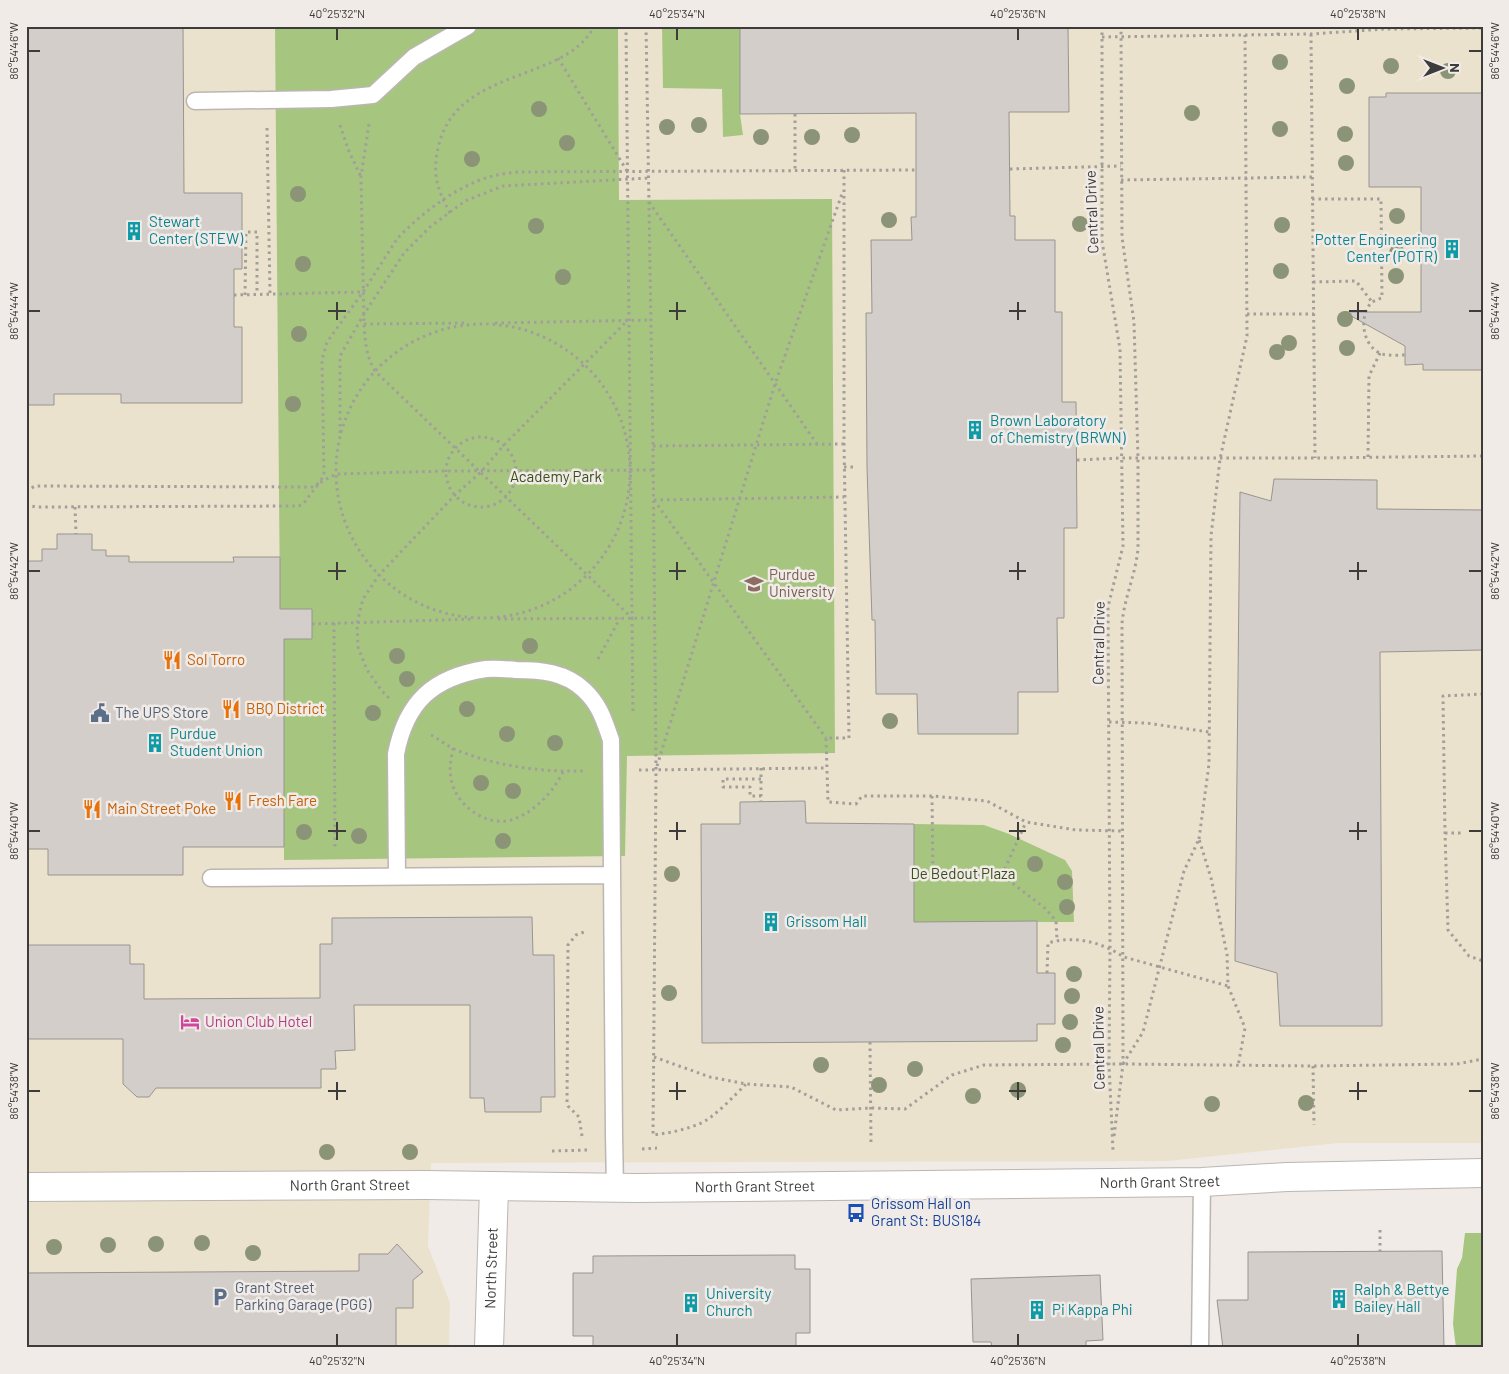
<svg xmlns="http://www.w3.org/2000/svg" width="1509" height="1374" viewBox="0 0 1509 1374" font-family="Barlow,sans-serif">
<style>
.education{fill:#ebe2cd}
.green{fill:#a6c680}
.building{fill:#d3cec9;stroke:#989490}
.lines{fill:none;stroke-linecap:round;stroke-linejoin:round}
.service-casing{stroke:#bbb6b2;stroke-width:19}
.minor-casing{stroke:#bbb6b2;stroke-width:30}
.path{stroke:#a29e9a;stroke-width:3;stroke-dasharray:2.5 4;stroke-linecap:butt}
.service{stroke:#fff;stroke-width:16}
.minor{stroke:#fff;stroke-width:28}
.tree{fill:#8b9476}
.ticks{fill:none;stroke:#3e3c3a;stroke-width:2}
.labels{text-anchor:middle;stroke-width:5;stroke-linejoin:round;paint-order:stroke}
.street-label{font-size:15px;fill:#3e3c3a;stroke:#f1ebe7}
.culture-label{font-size:15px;fill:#0d838f;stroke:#f1ebe7;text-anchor:start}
.park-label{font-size:15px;fill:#384d19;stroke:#f1ebe7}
.education-label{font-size:15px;fill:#785e54;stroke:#f1ebe7;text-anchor:start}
.food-label{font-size:15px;fill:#c56008;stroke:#f1ebe7;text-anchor:start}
.service-label{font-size:15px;fill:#4e5e75;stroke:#f1ebe7;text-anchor:start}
.hotel-label{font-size:15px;fill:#b23c85;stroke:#f1ebe7;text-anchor:start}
.transit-label{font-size:15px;fill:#164399;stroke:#f1ebe7;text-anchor:start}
.neatline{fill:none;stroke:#3e3c3a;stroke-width:2}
.ticks-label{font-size:12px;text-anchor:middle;fill:#3e3c3a}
</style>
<rect width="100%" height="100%" fill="#f1ebe7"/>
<path class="education" d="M26,26H1483V1143H1338L1168,1161L431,1163L428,1246L450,1303L449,1348H26Z"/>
<path class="green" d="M275,26H618L619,200L832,199L835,753L627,756L625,856L284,860V639H312V609H280Z
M662,26H740V114L743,135L723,137L722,89L663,88Z
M914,824L984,825L1009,834L1065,860L1072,871L1074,922H914Z
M1465,1233H1483V1348H1456L1453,1324L1457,1269L1462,1258Z"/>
<path class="building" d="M26,26H183L184,193H242V269H234V327H242V403H121V394H54V405H26Z
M740,26H1068L1069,112H1009L1010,216H1015V240H1055V312H1062V402H1076L1077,528H1064V618H1057L1058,692H1018V734H918L917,694H876L875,620H872L867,468L866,313H872L871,240H912L911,217H916V113L740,114Z
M1386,93H1483V370H1423V364L1405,365V346L1344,312H1421V187H1369V97H1386Z
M1274,479L1377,480V509L1483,510V650L1380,652L1382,1026H1280L1277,973L1235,961L1240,492L1271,501Z
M57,534H92V550H106V556H129V562H234L233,557H280V609H312V639H284V847H183V875H48V849H26V561H42V549H57Z
M805,801L806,823L914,824V922L1037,921V973H1055V1024H1037V1041L702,1043L701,824H740V802Z
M532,917L533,955H554L555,1097H541V1112H485L484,1098H470V1005H354L355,1050L335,1051L336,1069H321V1088H156L149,1097H137L123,1084V1039H26V945H130V964H144V999L320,998V944H332V918Z
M397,1244L423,1272L413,1280V1308H396V1348H26V1273L359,1271V1254H388Z
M1442,1251L1444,1348H1223L1217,1300H1248V1252Z
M795,1255V1269H810V1333H796V1348H593V1336H573V1273H593V1256Z
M1100,1275L1103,1340L1086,1341V1348H992L991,1342H973L971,1279Z"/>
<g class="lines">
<g class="service-casing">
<path id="service" d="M195,101L331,99L373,95L414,57L468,26
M397,876L396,754C406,702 433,677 486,669C495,668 506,669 516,670C541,670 565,672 584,690C600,705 604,720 611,740L614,1135L615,1188
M211,878L612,875
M1200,1348L1202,1182"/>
</g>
<g class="minor-casing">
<g id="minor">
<path id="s1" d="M26,1187L426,1185L635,1188L1202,1182L1287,1177L1483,1173"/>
<path id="s2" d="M489,1348L494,1187"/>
</g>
</g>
<path class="path" d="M626,26L633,715
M646,26L653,446L656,770L653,1135C669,1133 684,1130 699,1124C714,1118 734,1096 746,1084
M1102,26V241L1120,349L1123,546L1108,607L1110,948L1109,1065L1113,1150
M1278,26V35
M1311,34L1315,458
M1102,37L1311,34L1385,29L1483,28
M558,58L627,171
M795,114V170
M369,124L361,177L364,324C365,341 366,356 375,371L632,618
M340,125L348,149L361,177
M267,128L270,294
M1010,169L1121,166
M844,170V444L849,738H826L828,802L856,804L862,796H932L987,801L1026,822L1076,830L1122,831
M1121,180L1312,177
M1312,199H1381L1382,298C1378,299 1374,301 1371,303C1358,318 1363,347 1382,354C1389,356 1398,355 1405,355
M649,202L817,444
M450,213C436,188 432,171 439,144C455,83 523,81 569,53C580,46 588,37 595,26
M1313,282L1356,281L1372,302
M234,295L362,292
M245,295L246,232H257V294
M1247,314H1314
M495,323L652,320
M364,324L468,323
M336 471a147 147 0 1 1 294 0a147 147 0 1 1-294 0Z
M340,433V356L364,314L404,253L430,227L465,201L503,186L648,178
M446 472a35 35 0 1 1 70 0a35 35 0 1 1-70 0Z
M653,446L844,444
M1368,457L1369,376L1380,353
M1077,460L1121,458H1315L1483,456
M844,467H856
M26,491L35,486L312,487L319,483L324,475L322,360L327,342L363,292L397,239C419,215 457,186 489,177C499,174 509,173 519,172L916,170
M654,500L826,738
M654,500L844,497
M26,505L36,507L299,506L304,503L319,483L336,474L446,471L653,470
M75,507L76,534
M498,619L655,618
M334,623L335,850
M312,624L474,619
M598,659L620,618
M1483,694L1443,696L1445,833L1448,930L1469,956L1483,961
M389,698L382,691L367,670L358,647L357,623L363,599L379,575L455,495L481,472L504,445L628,320
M1109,722L1146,723L1209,732
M431,735C439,739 446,745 454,749C495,766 539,772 583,771
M453,748C451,759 449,768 451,779C455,804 485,827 511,820C534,813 553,792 563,772
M657,766L775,384L843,191
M761,768V802
M639,770L826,768
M761,779H723V787H750V796H761
M932,796L933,876L1002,875L1046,909L1056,921L1057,940
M1445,833H1464
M1199,839L1209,764L1211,536L1220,459L1247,336L1245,35
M1002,875L1026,822
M1047,973L1048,943C1074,935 1101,942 1124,957L1228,986
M870,1042L871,1144
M654,1057L710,1077L746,1084L791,1087L836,1110L871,1108L905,1109L952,1075L984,1065L1123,1064L1313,1066L1457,1064L1483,1059
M1123,1064L1143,1032L1184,871L1199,839L1211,878L1227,954L1228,986L1245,1028L1238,1066
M1313,1066L1314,1125
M582,1136L579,1117L568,1106L567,1102L568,945L576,935L584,932
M1114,1136L1123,1064L1122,624C1124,598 1136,574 1138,548V458L1134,322L1122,237L1121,26
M642,1149L657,1148
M552,1151L588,1150
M1380,1252V1227"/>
<use href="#service" class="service"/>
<use href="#minor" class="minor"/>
</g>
<g class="tree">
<circle cx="1280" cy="62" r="8"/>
<circle cx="1391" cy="66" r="8"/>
<circle cx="1448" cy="71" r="8"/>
<circle cx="1347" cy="86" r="8"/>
<circle cx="539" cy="109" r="8"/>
<circle cx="1192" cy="113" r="8"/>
<circle cx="699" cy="125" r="8"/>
<circle cx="667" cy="127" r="8"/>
<circle cx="1280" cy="129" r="8"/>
<circle cx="1345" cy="134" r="8"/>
<circle cx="852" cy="135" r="8"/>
<circle cx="761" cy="137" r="8"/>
<circle cx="812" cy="137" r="8"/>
<circle cx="567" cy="143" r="8"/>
<circle cx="472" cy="159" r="8"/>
<circle cx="1346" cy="163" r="8"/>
<circle cx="298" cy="194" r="8"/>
<circle cx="1397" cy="216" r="8"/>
<circle cx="889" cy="220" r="8"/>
<circle cx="1080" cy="224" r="8"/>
<circle cx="1282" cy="225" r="8"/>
<circle cx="536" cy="226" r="8"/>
<circle cx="1397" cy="253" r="8"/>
<circle cx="303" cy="264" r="8"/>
<circle cx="1281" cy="271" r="8"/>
<circle cx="1396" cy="276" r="8"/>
<circle cx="563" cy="277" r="8"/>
<circle cx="1345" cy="319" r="8"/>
<circle cx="299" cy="334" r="8"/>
<circle cx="1289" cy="343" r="8"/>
<circle cx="1347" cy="348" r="8"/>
<circle cx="1277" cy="352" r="8"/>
<circle cx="293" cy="404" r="8"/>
<circle cx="530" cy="646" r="8"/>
<circle cx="397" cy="656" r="8"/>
<circle cx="407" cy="679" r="8"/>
<circle cx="467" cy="709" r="8"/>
<circle cx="373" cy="713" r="8"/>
<circle cx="890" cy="721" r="8"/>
<circle cx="507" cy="734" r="8"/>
<circle cx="555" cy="743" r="8"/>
<circle cx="481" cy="783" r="8"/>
<circle cx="513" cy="791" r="8"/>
<circle cx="304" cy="832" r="8"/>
<circle cx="359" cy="836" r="8"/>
<circle cx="503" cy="841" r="8"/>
<circle cx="1035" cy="864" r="8"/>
<circle cx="672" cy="874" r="8"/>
<circle cx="1065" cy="882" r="8"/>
<circle cx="1067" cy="907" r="8"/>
<circle cx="1074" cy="974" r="8"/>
<circle cx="669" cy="993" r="8"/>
<circle cx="1072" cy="996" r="8"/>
<circle cx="1070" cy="1022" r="8"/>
<circle cx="1063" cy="1045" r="8"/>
<circle cx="821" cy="1065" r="8"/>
<circle cx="915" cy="1069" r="8"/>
<circle cx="879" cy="1085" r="8"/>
<circle cx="1018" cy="1090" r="8"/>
<circle cx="973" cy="1096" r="8"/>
<circle cx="1306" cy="1103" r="8"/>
<circle cx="1212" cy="1104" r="8"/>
<circle cx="327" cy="1152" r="8"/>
<circle cx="410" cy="1152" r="8"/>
<circle cx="202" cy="1243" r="8"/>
<circle cx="156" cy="1244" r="8"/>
<circle cx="108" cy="1245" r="8"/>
<circle cx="54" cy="1247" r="8"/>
<circle cx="253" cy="1253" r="8"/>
</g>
<path class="ticks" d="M337,28V40M677,28V40M1018,28V40M1358,28V40M28,51H40M1469,51H1482M337,302V320M677,302V320M1018,302V320M1358,302V320M28,311H40M328,311H346M669,311H686M1009,311H1026M1349,311H1367M1469,311H1482M337,562V580M677,562V580M1018,562V580M1358,562V580M28,571H40M328,571H346M669,571H686M1009,571H1026M1349,571H1367M1469,571H1482M337,822V840M677,822V840M1018,822V840M1358,822V840M28,831H40M328,831H346M669,831H686M1009,831H1026M1349,831H1367M1469,831H1482M337,1082V1100M677,1082V1100M1018,1082V1100M1358,1082V1100M28,1091H40M328,1091H346M669,1091H686M1009,1091H1026M1349,1091H1367M1469,1091H1482M337,1334V1346M677,1334V1346M1018,1334V1346M1358,1334V1346"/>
<defs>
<g id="building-bare" transform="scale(1.5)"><path d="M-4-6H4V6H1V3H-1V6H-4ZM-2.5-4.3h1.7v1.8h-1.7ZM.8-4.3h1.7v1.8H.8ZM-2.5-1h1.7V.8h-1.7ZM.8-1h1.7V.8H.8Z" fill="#0f9aa8" stroke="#f1ebe7" stroke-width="2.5" paint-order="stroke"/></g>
<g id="university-bare" transform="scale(1.5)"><path d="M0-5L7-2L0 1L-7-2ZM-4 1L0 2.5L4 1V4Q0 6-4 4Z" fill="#8d6e63" stroke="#f1ebe7" stroke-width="2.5" paint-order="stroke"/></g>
<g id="restaurant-bare" transform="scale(1.5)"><path d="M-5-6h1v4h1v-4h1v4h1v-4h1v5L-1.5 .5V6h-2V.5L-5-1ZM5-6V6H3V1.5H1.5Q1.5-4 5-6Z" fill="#e8710a" stroke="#f1ebe7" stroke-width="2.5" paint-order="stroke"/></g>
<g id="civic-bare" transform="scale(1.5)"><path d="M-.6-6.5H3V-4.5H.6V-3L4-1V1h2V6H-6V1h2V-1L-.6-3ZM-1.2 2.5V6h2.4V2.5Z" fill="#5c6f8a" stroke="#f1ebe7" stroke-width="2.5" paint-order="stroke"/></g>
<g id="hotel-bare" transform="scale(1.5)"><path d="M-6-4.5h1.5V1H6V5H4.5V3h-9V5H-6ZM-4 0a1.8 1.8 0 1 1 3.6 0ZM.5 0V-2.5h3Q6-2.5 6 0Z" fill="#d1479c" stroke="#f1ebe7" stroke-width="2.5" paint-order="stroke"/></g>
<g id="bus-bare" transform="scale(1.5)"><path d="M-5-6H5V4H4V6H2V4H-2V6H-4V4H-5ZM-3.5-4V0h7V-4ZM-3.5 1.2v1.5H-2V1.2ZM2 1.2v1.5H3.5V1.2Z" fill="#1a4fb4" stroke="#f1ebe7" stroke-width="2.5" paint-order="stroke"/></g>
<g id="parking-bare" transform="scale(1.5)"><path d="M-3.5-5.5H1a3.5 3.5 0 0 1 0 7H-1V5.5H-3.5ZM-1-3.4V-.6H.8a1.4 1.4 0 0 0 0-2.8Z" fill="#5c6f8a" stroke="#f1ebe7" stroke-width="2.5" paint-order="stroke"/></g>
</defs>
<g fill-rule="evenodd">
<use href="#building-bare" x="134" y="231"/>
<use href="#building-bare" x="1452" y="249"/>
<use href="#building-bare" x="975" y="430"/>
<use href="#university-bare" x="754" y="584"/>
<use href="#restaurant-bare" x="172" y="660"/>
<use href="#restaurant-bare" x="231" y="709"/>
<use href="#civic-bare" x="100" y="713"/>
<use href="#building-bare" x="155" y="743"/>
<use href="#restaurant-bare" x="233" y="801"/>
<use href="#restaurant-bare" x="92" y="809"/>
<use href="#building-bare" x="771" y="922"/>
<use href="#hotel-bare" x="190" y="1022"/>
<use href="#bus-bare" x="856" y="1213"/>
<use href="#parking-bare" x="220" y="1297"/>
<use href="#building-bare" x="1339" y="1299"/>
<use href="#building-bare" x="691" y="1303"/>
<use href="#building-bare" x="1037" y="1310"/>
</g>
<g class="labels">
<g class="street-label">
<text transform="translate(1092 212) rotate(-92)" y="5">Central Drive</text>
<text transform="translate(1099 643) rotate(-89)" y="5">Central Drive</text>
<text transform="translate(1099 1048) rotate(-91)" y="5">Central Drive</text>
<text dy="5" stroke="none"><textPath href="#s1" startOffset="1134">North Grant Street</textPath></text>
<text dy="5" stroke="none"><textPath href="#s1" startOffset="324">North Grant Street</textPath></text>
<text dy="5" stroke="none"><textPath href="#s1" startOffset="729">North Grant Street</textPath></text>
<text dy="5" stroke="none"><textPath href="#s2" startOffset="80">North Street</textPath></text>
</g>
<g class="culture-label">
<text x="149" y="227">Stewart<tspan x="149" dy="17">Center (STEW)</tspan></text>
<text x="1437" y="245" text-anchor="end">Potter Engineering<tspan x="1437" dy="17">Center (POTR)</tspan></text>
<text x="990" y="426">Brown Laboratory<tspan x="990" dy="17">of Chemistry (BRWN)</tspan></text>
<text x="170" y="739">Purdue<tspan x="170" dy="17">Student Union</tspan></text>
<text x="786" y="927">Grissom Hall</text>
<text x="1354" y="1295">Ralph &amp; Bettye<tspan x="1354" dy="17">Bailey Hall</tspan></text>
<text x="706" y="1299">University<tspan x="706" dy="17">Church</tspan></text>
<text x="1052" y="1315">Pi Kappa Phi</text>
</g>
<g class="park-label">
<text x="556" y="482">Academy Park</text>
<text x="963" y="879">De Bedout Plaza</text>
</g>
<g class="education-label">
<text x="769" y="580">Purdue<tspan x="769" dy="17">University</tspan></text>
</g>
<g class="food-label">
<text x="187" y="665">Sol Torro</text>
<text x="246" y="714">BBQ District</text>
<text x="248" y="806">Fresh Fare</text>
<text x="107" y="814">Main Street Poke</text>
</g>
<g class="service-label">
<text x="115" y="718">The UPS Store</text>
<text x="235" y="1293">Grant Street<tspan x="235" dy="17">Parking Garage (PGG)</tspan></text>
</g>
<g class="hotel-label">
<text x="205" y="1027">Union Club Hotel</text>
</g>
<g class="transit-label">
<text x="871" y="1209">Grissom Hall on<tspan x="871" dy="17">Grant St: BUS184</tspan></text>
</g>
</g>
<rect width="1509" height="1374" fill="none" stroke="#f1ebe7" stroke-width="55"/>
<g transform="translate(1442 68) rotate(90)" stroke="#f1ebe7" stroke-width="4" paint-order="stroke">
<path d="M0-4L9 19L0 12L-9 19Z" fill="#3e3c3a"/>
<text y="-8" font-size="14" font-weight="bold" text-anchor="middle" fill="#3e3c3a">N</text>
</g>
<rect x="28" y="28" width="1454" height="1318" class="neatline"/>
<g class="ticks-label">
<text x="337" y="18">40°25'32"N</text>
<text x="677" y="18">40°25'34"N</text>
<text x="1018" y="18">40°25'36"N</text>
<text x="1358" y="18">40°25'38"N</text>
<text transform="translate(1495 51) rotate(-90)" y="4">86°54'46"W</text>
<text transform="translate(14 51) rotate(-90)" y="4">86°54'46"W</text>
<text transform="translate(1495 311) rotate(-90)" y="4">86°54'44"W</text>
<text transform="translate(14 311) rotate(-90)" y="4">86°54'44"W</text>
<text transform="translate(1495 571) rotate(-90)" y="4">86°54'42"W</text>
<text transform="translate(14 571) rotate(-90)" y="4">86°54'42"W</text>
<text transform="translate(1495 831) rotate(-90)" y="4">86°54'40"W</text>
<text transform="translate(14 831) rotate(-90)" y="4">86°54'40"W</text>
<text transform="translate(14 1091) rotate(-90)" y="4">86°54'38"W</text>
<text transform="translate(1495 1091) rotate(-90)" y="4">86°54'38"W</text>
<text x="337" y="1365">40°25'32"N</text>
<text x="677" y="1365">40°25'34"N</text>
<text x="1018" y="1365">40°25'36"N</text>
<text x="1358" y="1365">40°25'38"N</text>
</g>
</svg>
